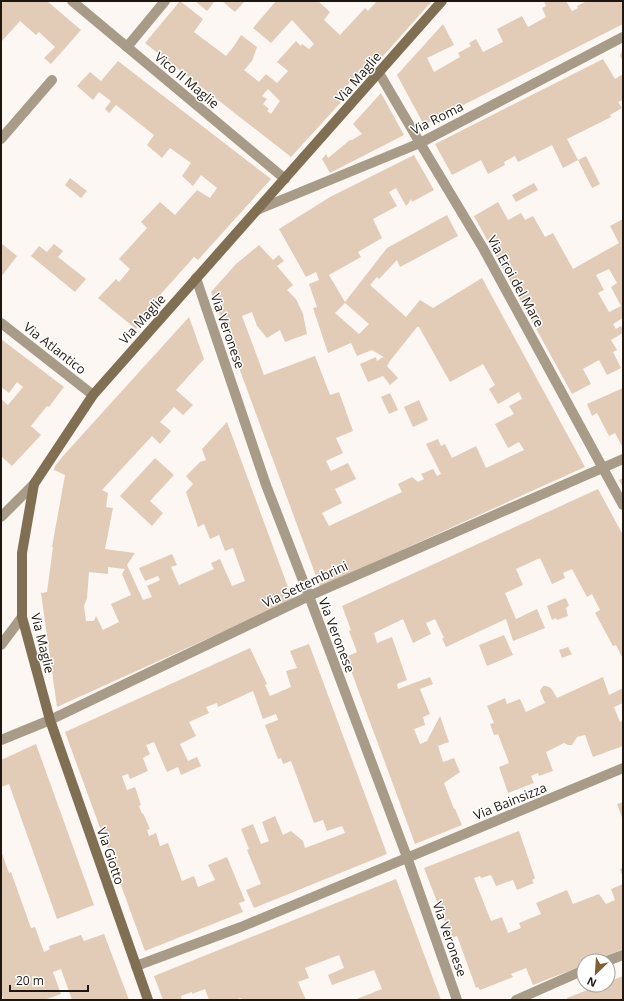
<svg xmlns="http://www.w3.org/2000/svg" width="624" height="1001" viewBox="0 0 624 1001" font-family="'Open Sans',sans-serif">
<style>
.building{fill:#e2ccb7;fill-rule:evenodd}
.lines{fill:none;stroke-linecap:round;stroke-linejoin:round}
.lane{stroke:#a89c88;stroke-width:10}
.street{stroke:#a89c88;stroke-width:10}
.secondary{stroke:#816f53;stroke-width:10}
.labels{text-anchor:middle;stroke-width:3;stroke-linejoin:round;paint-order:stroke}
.street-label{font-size:13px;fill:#1f170f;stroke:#fff}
</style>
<rect width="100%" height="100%" fill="#fcf7f3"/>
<path class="building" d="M1,1H47L81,30L51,64L44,58L55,47L39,32L36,35L20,21L1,42Z
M180,1L203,19L194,32L226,56L234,46L241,35L257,47L252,61L244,70L259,82L266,74L277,83L288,71L277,62L296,41L301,46L302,44L309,49L314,44L292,20L271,43L253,28L276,1H318L330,12L324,20L340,35L365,8L368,11L377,1H432L368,73L363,68L338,96L343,100L291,157L145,43ZM268,89L280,101L271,114L267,111L269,109L263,104L267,99L262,96Z
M195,1H215L207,11Z
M222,1H245L235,12Z
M544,1H566L572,11L578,8L577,6L587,1H623V24L424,125L397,75L443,24L454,45L427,58L434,72L460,57L458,53L471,46L469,43L476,39L483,52L503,42L497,29L522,16L528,27L546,17L542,8L546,6Z
M623,48V61L620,56Z
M603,59L615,79L623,74V100L618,102L622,108L610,115L611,117L567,139L578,160L563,168L552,145L518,162L515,156L504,162L505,165L488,174L481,160L452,175L435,144Z
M118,61L271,179L198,260L194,257L159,296L163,299L136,329L98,298L116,279L119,282L130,269L119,259L147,228L141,222L160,202L175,215L197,190L210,198L217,188L201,175L193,186L182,176L191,163L170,148L162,158L147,145L154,135L116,105L109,113L105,109L111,101L99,92L93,100L77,86L90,72L101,81Z
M381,93L404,135L330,173L322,159L326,154L328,158L350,140H352L362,134L353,124Z
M414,155L434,190L412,202L411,199L408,204L406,206L396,188L389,192L397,206L373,219L382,238L358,252L361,257L329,275L345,302L387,248L447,215L458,236L400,267L397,260L379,279L377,277L370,285L406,317L420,300L433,308L482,278L585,467L320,587L211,292L236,264L259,245L273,260L279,255L284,261L277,266L293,285L287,290L296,299L303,314L307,334L285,342L280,330L267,338L257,326L252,312L242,316L264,375L315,356L330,395L339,392L353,431L336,438L343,453L326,461L331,471L348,463L356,479L335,489L342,503L322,513L329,526L402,492L398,484L412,477L418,482L424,479L421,474L433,469L437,476L441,474L426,444L438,439L441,446L445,444L452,458L476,446L486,468L524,450L519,442L508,448L495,424L514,414L509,406L522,399L519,392L498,404L489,389L495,385L483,364L450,382L419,327H417L390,361L387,366L398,378L390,385L383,376L368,382L360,364L376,357L377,361L383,357L387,359L372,350L357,356L351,343L328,353L313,308L317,307L309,284L319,280L316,272L306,277L279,229L330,197ZM345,303L369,324L359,334L335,313Z
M586,156L600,184L592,188L578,160Z
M70,178L87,191L81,198L65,185Z
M534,183L538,190L516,202L512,195Z
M498,202L508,220L521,213L525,220L533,216L545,237L553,233L573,269L619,243L610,226L623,219V318L613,324L616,329L621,326L623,330V333L611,340L617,350L613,352L621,368L607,375L599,360L583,369L591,384L572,394L474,216ZM609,269L617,283L611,287L621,306L609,312L598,293L604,290L596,275Z
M1,243L17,256L1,277Z
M54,244L63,251L58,257L86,279L75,292L31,256L39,246L47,252Z
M189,317L204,359L176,390L193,405L183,415L174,407L160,422L171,431L160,444L152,436L102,490L108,493L106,507L113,508L105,549L135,553L127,565L143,600L152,597L147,586L160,580L158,576L145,581L139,568L172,554L177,565L171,567L179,585L214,569L211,563L220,559L232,586L245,581L233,548L225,551L219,535L210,539L204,524L198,527L186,492L193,484L186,476L200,462L206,460L202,449L227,422L292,598V599L291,601L57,707L41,593L47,592L53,547H52L65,475L54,470L55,466L63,456ZM108,567L125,569L122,574L131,595L111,604L119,622L103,630L96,616L94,621H86L84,606L87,598L89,572L108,574Z
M1,339L64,387L49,407L47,406L31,426L41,435L12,466L1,456V399L8,405L23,387L17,382L9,393L1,387Z
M623,388V448L615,433L609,436L597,413L592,416L587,404Z
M390,393L398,410L389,414L381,397Z
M419,400L428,420L413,427L404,407Z
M155,458L174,475L150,501L163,513L152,526L120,496Z
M623,478V487L619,480Z
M598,489L623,535V659L616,645L613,646L595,613L600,610L592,594L587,597L572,569L563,573L565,578L552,584L540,558L516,569L523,585L505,593L516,619L537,609L545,628L513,641L506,619L446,647L442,638H444L435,619L426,623L431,634L413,643L403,619L374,633L377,643L392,637L407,680L397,684L398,689L430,677L433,684L420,689L430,714L423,717L425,725L414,729L420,744L427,741L440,716L449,742L438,746L443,762L454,758L460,772L444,783L454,809H455L462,825L415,844L346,657L357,652L349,631L351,630L342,606Z
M565,598L566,599L569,605L566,608L568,616L557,620L556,618L552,620L547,606Z
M504,635L513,655L487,666L479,645Z
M309,644L387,854L254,908L246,890L261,884L247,850L249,849L241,829L253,824L261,844L269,841L262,822L275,816L283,835L291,831L303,841L305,848L345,833L342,826L327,831L323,820L314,823L291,761L283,764L281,758L278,759L265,725L278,720L276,714L263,719L253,691L218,707L217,703L206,707L209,713L189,722L196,736L180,744L188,761L197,757L201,766L181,775L178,767L167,772L154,742L146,745L150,754L143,758L148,771L130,779L128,774L122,776L127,790L135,787L141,805L139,806L142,814L143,813L150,829L147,830L149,836L156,833L160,846L168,843L182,881L194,876L198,887L215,880L208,865L227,857L245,901L239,903L243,912L145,951L65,732L250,648L267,684L265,685L270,696L291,687L286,671L297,668L290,651Z
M568,647L572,654L562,658L559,650Z
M603,677L609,695L623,688V703L614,707L620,722L623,720V746L593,757L585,735L577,737L572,745H568L564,743L546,752L553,771L539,776L538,773L531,776L534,783L508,793L499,767L509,763L498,734L494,735L490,724L494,723L487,706L505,698L507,704L520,699L526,712L545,703L540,691L543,686H546L551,688L557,698Z
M36,744L94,905L57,919L9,784L1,787V760Z
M623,802V820L617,804Z
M519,831L535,878L532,880L534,883L517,890L513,880L496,886L491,875L481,878L480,876L474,878L491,921L502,917L508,933L521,928L519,923L541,914L536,903L567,890L573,904L599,894L606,904L615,900L611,889L623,884V949L594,961H584V965L533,985L526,968L511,974L513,977L480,990L478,987L476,988L457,936L451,938L424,868Z
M1,851L9,873L11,872L31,928L35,927L44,952L50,949L49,946L81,935L84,941L104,934L129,1000H72L61,969L53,972L61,994L44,1000H4L1,993Z
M623,868V877L620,869Z
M396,879L441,1000H354L382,989L374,970L332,985L328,975L344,968L339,955L305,968L309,978L298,982L306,1000H242L241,998L234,1000H209L205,989L192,994V992L181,996L182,1000H163L154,976Z
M623,976V1000H568L567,998L600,985H608V982Z"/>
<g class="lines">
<path class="lane" d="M127,47L165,1"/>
<path class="street" d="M72,1L285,179
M379,73L420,143L483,248L623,505
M1,139L52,80
M257,210L420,143L623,37
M196,278L266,485L309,596L407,857L457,1000
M1,323L93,395
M1,517L34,484
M1,645L22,617
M1,740L50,720L309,596L623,459
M607,961L623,955
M136,966L241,927L623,768
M516,1000L584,970"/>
<path class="secondary" d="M148,1000L50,720L22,617V553L34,484L93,395L442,1"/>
</g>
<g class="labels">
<g class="street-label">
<text transform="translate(358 77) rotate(-49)" y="5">Via Maglie</text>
<text transform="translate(187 80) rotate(40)" y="5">Vico II Maglie</text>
<text transform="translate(437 118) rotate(-27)" y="5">Via Roma</text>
<text transform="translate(516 281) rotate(61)" y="5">Via Eroi del Mare</text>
<text transform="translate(142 319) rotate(-48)" y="5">Via Maglie</text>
<text transform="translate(228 331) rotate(71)" y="5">Via Veronese</text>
<text transform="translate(55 348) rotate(38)" y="5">Via Atlantico</text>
<text transform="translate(305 584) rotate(-25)" y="5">Via Settembrini</text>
<text transform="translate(337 635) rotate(69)" y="5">Via Veronese</text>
<text transform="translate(43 643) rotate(76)" y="5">Via Maglie</text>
<text transform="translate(510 801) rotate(-22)" y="5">Via Bainsizza</text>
<text transform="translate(111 856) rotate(71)" y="5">Via Giotto</text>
<text transform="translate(450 939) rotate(71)" y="5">Via Veronese</text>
</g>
</g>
<rect width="624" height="1001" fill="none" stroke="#1f170f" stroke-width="4"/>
<g transform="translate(596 973) rotate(205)"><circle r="19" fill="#ffffff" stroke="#a5a29f"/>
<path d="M0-3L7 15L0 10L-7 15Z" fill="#7d6033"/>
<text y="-6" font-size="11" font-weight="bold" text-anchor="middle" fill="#1f170f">N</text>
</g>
<path d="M10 985v6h78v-6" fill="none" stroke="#1f170f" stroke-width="2"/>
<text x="16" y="985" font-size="12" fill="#1f170f" stroke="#ffffff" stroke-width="3" paint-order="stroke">20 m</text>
</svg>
